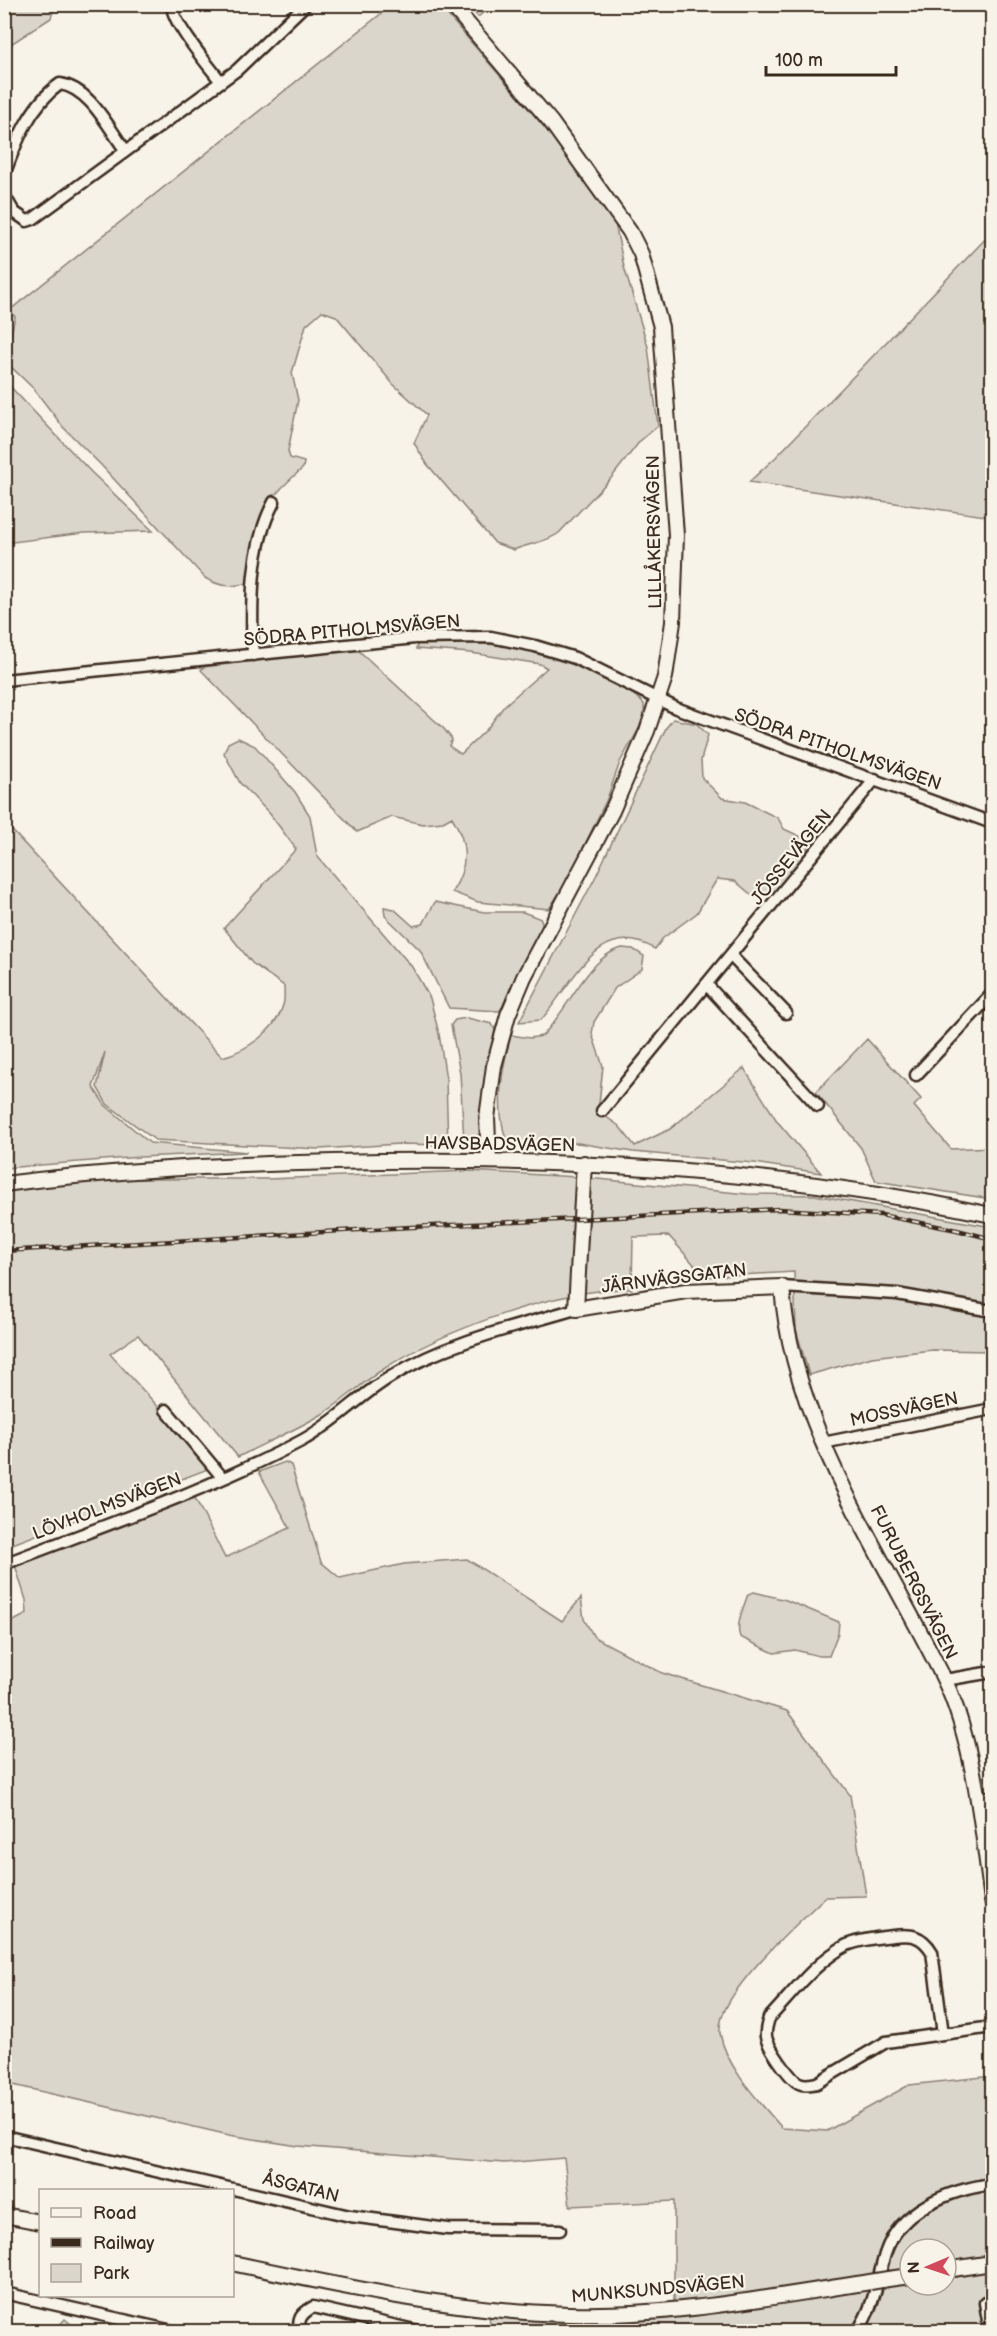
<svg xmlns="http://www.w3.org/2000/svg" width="997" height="2336" viewBox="0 0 997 2336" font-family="'Balsamiq Sans',sans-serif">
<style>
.green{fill:#dbd6cb;stroke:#8b8074;stroke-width:1.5;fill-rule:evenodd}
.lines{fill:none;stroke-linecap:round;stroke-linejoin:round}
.street-casing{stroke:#3b2a1e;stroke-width:15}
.secondary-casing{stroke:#3b2a1e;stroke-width:18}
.street{stroke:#f7f3e8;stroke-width:10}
.secondary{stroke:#f7f3e8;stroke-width:14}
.rail-casing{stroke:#3b2a1e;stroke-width:4.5}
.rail{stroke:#f7f3e8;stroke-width:2;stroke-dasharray:7;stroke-linecap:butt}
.secondary-bridge-casing{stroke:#3b2a1e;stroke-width:18;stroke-linecap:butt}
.secondary-bridge{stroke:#f7f3e8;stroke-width:14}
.labels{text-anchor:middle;stroke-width:4.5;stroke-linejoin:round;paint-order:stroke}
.street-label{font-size:18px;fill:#3b2a1e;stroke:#f7f3e8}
</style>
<rect width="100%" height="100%" fill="#f7f3e8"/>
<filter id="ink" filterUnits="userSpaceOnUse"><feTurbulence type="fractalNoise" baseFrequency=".0167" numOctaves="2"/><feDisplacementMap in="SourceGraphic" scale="12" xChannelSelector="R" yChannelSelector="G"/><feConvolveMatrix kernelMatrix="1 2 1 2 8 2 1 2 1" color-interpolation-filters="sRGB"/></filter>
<g filter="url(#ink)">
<path class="green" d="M4,5L5,4L55,5L51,18L5,48Z
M392,5H439L583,172L615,223L624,267L648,347L658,426L640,441L612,477L559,533C546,543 529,543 514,550L495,543L427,464L414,443L427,415L393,384L336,316L322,311L306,325L292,373L298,400L288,451L290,458L304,462L303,468C255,510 257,521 250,582C233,588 220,587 205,578L101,465L63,427L34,389L8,364L6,355L15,317L10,310Z
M468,5H492L478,17Z
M992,232V517L749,482L776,457Z
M4,380L91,472L153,531L84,533L5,543Z
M431,642C500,642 539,647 601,677C617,684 632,691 644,704V720L620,762L607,799L567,881L549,909L478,902L452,892C469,866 468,843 452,817L443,822L423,824L392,817L357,832L201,670L203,667L357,649L444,729L452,739L449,746L461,754L487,729L504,706L547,668L540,664L471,653L416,649L418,643Z
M673,719L697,724L708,735L701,760L702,778L722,798L745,802L778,818L784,829L810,841L806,852L779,892L754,897L735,881L717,879L697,913L663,938L655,949C598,916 573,984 541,1020L519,1022L596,876L666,728Z
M238,738L255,746L295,792L310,816L317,856L412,967L430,998L439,1034L446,1079L448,1145L399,1144L319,1149L155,1140L107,1104L97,1087L105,1052L93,1087L105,1105L150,1143L247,1152L140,1157L5,1168V823L222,1057C246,1051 276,1031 283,1005C285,1000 284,992 284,986L252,963L224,928L296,849L270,814L240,783L224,753L228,743Z
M435,902L484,912H523L541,919L543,927L507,1002L499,1011L449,1008L420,950L385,916L384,907L394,909L413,926L423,924Z
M622,948L633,949L644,956L642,969L615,988L594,1022L592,1034L603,1066L599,1104L605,1116L619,1126L635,1146L670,1129L744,1068L777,1121L821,1173L754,1163L633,1152L578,1143L515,1146L506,1139C495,1106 502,1068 511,1035L530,1038L542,1036C567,1012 589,955 622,948Z
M467,1018L492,1024L495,1030L487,1066L486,1118L482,1132L473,1140L464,1141L460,1073L451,1025L455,1020Z
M867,1039L921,1099L914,1106L951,1149L992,1147L990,1119L992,1117V1199L876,1181L861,1148L816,1092Z
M469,1171L578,1177L747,1194L815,1195L992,1227V1351L932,1350L872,1357L809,1375L796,1329L794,1272L705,1277L669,1236L633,1237L632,1289C559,1288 443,1330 382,1370C360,1384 342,1403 319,1416C293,1431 265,1443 238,1457L138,1335L110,1354L213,1467L5,1547V1190L100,1179H268Z
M285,1462L291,1465L321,1562L340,1578L404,1564L467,1559L562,1621L581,1598L584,1619L594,1637L662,1673L787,1711L850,1795L866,1896L825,1897C798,1924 715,1995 720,2033C726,2068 760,2102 782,2128L827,2131L909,2085L992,2076V2331H490L489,2305L587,2308L674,2303V2201L570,2206L564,2158L504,2163L298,2146L229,2135L9,2084L5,2097L4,1626L27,1614L26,1600L15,1565L195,1498L225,1558L290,1528L259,1472ZM910,2249H946V2285H910Z
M754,1592L786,1600L839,1622L838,1633L829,1656H819L795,1650L774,1653L740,1637C735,1624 744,1607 748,1594Z
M65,2319L79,2331H54Z"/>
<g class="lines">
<g class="street-casing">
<path id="street" d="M172,4C170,21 210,67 221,82
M4,175C16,142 30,105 60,84C90,88 109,129 126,151
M4,195L14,212L27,221L33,219L237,70L306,4
M253,655C251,605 250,547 274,502
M4,680L415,638L491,637L535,646L575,658L676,708L992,823
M731,956L786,1013
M707,985L818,1106
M916,1075L992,994
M602,1111L875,779
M782,1287L897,1294L992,1311
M166,1410L222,1477
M823,1443L992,1409
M4,1564C105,1525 209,1490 303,1440C336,1422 361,1394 392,1376C448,1342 514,1327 576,1309
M945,1680L992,1672
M977,1798L992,1797
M943,2034L932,1952C922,1935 911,1934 893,1936C878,1938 861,1939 847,1945C816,1961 792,1994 769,2018C767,2025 765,2030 766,2037C768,2047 790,2079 799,2083C805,2086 811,2084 817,2083L886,2042L992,2027
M4,2136L350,2216L448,2229L560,2230
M4,2293L177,2332
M985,2303L990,2332
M299,2332C298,2318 301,2314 313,2307L423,2332
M857,2332C874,2307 877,2282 885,2254C900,2208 950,2190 992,2184"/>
</g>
<g class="secondary-casing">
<path id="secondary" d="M451,4L551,122L630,232L641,254L661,327L676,535L673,622L665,677L647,731L612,811L524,977L508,1015L494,1066L487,1118L489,1161
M584,1163L576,1309L686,1291L782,1287C792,1427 884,1556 944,1679C974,1740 983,1833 992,1901
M4,1184C113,1170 223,1165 333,1162C555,1156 775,1169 992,1215
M4,2215L40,2222
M232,2263C344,2287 454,2311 568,2314C669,2317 771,2297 870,2282
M946,2270L992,2263
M888,2279L910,2276"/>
</g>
<use href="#street" class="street"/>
<use href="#secondary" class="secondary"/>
<g class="rail-casing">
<path id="rail" d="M4,1251L392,1228L779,1209L881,1215L957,1230L992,1239"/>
</g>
<use href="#rail" class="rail"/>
<g class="secondary-bridge-casing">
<path id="secondary-bridge" d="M870,2282L888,2279"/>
</g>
<use href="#secondary-bridge" class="secondary-bridge"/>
</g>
</g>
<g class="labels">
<g class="street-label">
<text transform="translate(654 532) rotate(-91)" y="6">LILLÅKERSVÄGEN</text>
<text transform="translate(352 630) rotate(-5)" y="6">SÖDRA PITHOLMSVÄGEN</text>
<text transform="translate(838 749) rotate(19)" y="6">SÖDRA PITHOLMSVÄGEN</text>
<text transform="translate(791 857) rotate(-51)" y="6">JÖSSEVÄGEN</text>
<text transform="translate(500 1144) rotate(1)" y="6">HAVSBADSVÄGEN</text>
<text transform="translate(674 1278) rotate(-7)" y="6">JÄRNVÄGSGATAN</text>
<text transform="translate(904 1409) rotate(-12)" y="6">MOSSVÄGEN</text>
<text transform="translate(107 1506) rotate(-21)" y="6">LÖVHOLMSVÄGEN</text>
<text transform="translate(914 1582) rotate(63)" y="6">FURUBERGSVÄGEN</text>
<text transform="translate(301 2187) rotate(14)" y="6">ÅSGATAN</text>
<text transform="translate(658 2289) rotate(-5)" y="6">MUNKSUNDSVÄGEN</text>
</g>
</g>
<rect width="997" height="2336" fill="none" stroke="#f7f3e8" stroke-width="24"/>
<rect x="12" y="12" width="973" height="2312" fill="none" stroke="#3b2a1e" stroke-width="2" filter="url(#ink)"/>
<rect x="39" y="2189" width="195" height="108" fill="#f7f3e8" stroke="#aca397" stroke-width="1.5"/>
<rect x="51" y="2208" width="30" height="9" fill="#f7f3e8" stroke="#aca397" stroke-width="1.5"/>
<text x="93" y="2219" font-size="18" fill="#3b2a1e">Road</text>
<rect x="51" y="2238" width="30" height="9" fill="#3b2a1e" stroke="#aca397" stroke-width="1.5"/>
<text x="93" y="2249" font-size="18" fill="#3b2a1e">Railway</text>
<rect x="51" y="2264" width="30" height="18" fill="#dbd6cb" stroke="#aca397" stroke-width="1.5"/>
<text x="93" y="2279" font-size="18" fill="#3b2a1e">Park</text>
<g transform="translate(928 2267) rotate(268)"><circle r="28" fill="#f7f3e8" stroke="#aca397" stroke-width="1.5"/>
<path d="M0-4.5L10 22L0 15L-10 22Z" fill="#d1495b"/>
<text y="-9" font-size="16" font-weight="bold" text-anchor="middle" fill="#3b2a1e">N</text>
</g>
<path d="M766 66v9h130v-9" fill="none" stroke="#3b2a1e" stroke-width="3"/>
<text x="775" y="66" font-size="18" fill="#3b2a1e" stroke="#f7f3e8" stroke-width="4.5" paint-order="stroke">100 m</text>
</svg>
